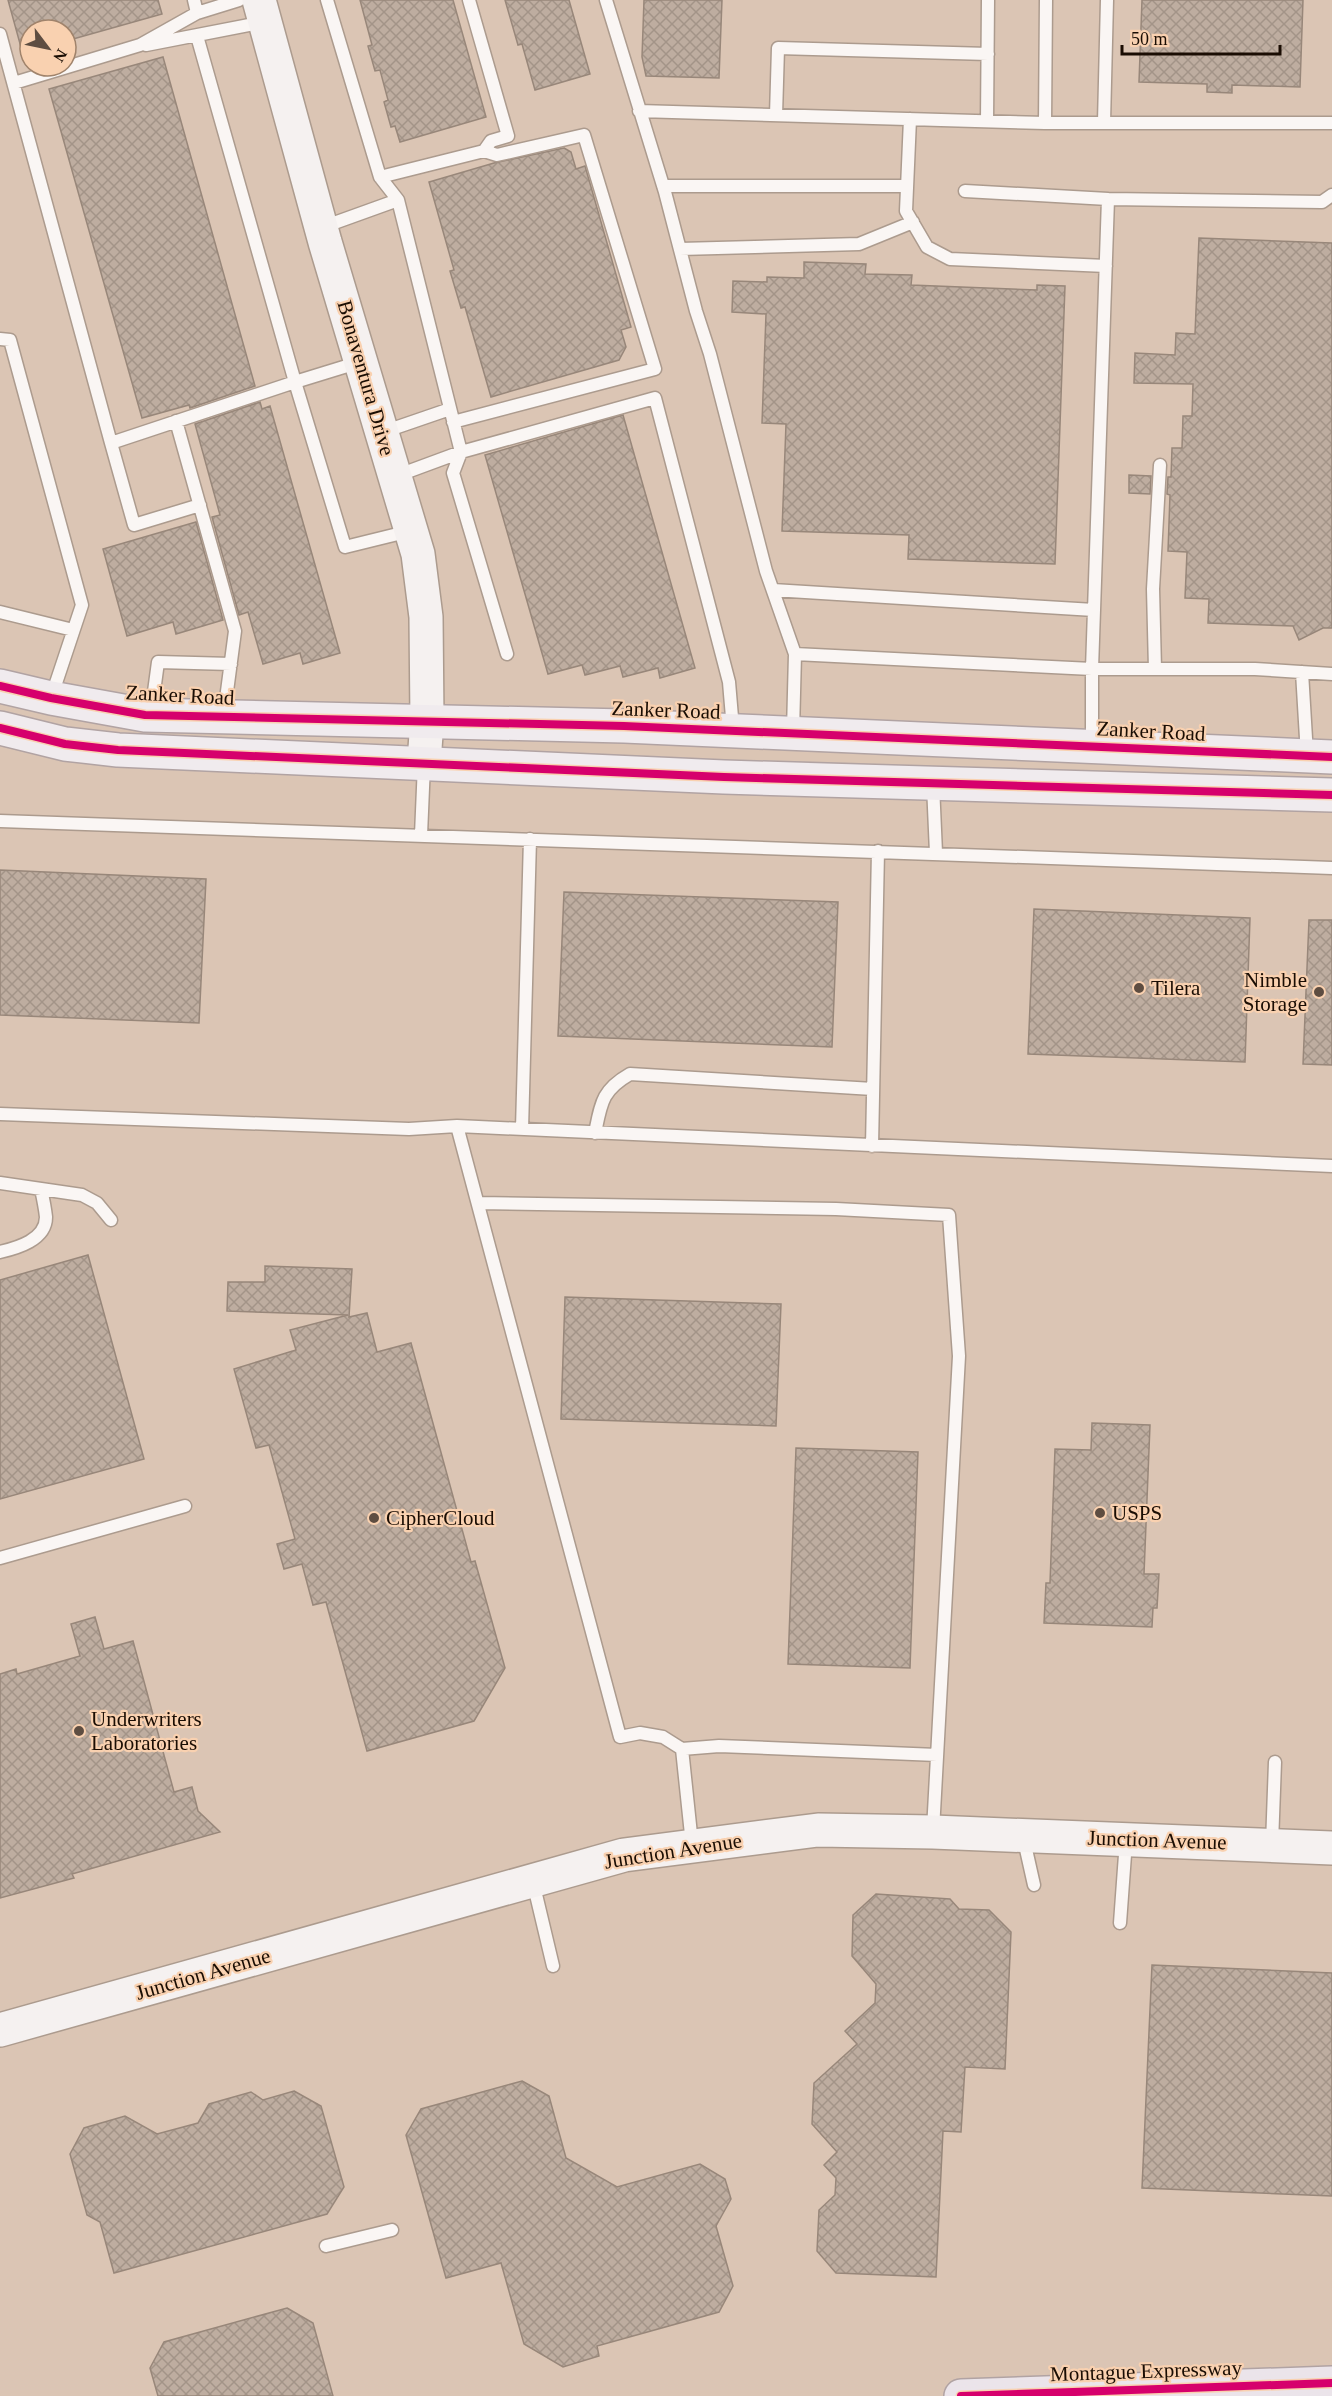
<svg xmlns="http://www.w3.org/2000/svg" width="1332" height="2396" viewBox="0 0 1332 2396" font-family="'Times New Roman',serif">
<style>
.building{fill:url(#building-cross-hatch);stroke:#98877a;stroke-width:1.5}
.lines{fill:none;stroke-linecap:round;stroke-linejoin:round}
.lane-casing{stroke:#ac9b8e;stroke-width:15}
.secondary-casing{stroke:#ac9b8e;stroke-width:36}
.primary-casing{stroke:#b1a3a3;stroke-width:36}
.highway-casing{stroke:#b1a3a3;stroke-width:36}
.lane{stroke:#faf6f4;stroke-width:12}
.secondary{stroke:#f5f1f0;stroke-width:33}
.primary{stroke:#f0ebee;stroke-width:33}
.highway{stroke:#ebe4ea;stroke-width:33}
.cycleway-casing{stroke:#f9d1b0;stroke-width:11}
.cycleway{stroke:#d6006c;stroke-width:8}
.poi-dot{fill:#5e4d41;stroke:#f9d1b0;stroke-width:2}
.labels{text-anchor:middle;stroke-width:4.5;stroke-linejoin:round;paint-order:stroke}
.street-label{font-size:21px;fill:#1a0d03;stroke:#f9d1b0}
.poi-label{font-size:21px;fill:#1a0d03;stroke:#f9d1b0;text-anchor:start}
</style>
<defs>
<pattern id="building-cross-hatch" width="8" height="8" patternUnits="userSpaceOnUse" patternTransform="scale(1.5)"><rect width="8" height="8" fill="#beada0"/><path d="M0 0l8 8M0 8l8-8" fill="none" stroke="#a39488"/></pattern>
</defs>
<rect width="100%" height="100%" fill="#dbc5b4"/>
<path class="building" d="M8,0H158L162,14L66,41V30H30V61L25,62Z
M360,0H453L486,117L400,142L395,126L391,127L384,102L388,100L380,70L375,71L368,46L372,45Z
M505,0H569L590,74L535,90L522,44L518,45Z
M644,0H722L719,78L646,76L642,57Z
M1142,0H1303L1300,87L1232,85V93L1207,92V84L1139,82Z
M163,57L255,386L190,408L189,405L142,418L49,89Z
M564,148L571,152L576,169L585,166L631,327L621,330L626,347L619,360L491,397L465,307L461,308L450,271L454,270L429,182L494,163Z
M1199,238L1332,243V628H1323L1299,640L1293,626L1208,623L1209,599L1185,598L1187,552L1168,551L1170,495L1167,494L1168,477H1171L1172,448H1182L1183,416H1192L1193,384L1134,383L1135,353L1175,355L1176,333L1195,334Z
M804,262L866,264L865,274L912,275L911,285L1037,290V285L1065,286L1055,564L908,559L909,535L782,531L786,424L762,423L766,314L732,312L733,281L767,282V277L804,278Z
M260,402L262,409L270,406L340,653L303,664L300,653L263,664L248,612L239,615L212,517L220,515L195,424Z
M623,415L695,668L660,678L658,668L623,677L620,666L585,675L582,665L548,674L485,455Z
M1129,475L1151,476L1150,494L1129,493Z
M196,522L223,620L176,634L173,622L127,636L103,549Z
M0,870L206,879L199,1023L0,1015Z
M564,892L838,902L832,1047L558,1036Z
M1034,909L1250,918L1245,1062L1028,1054Z
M1309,920H1332V1065L1303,1064Z
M88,1255L144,1459L0,1499V1280Z
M265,1266L352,1269L349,1317L367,1313L377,1352L411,1343L471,1562L475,1561L505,1668L474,1721L367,1751L326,1602L313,1605L302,1564L284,1569L277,1544L295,1539L269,1445L256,1448L234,1369L296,1350L290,1330L348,1315L227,1311L228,1282H265Z
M565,1297L781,1304L776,1426L561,1419Z
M1092,1423L1150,1425L1144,1574H1159L1157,1608H1153L1152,1627L1044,1623L1046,1583H1050L1055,1449L1091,1450Z
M796,1448L918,1452L910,1668L788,1664Z
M95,1617L104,1649L133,1641L174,1792L192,1787L198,1811L220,1832L72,1874L74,1878L0,1898V1674L16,1669L17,1674L80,1656L71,1624Z
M876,1894L950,1899L959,1909L989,1910L1011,1932L1005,2069L965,2067L961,2132L943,2131L936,2277L836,2273L817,2251L819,2210L835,2195L836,2178L824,2165L837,2152L812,2124L814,2083L857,2044L845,2031L875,2003L876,1984L852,1956L853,1915Z
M1152,1965L1332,1973V2196L1142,2188Z
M522,2081L549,2096L566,2158L617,2187L700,2164L725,2179L731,2199L716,2226L733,2286L719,2312L597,2346L599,2356L563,2367L524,2344L501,2263L446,2278L406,2135L421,2109Z
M294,2091L321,2106L344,2187L327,2214L114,2273L100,2222L87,2215L70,2154L84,2128L125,2116L157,2134L198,2123L209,2104L251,2092L263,2100Z
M287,2308L313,2323L333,2396H158L150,2368L164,2342Z"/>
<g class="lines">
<g class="lane-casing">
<path id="lane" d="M194,0L197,13
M327,0L380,177L398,200L461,452L453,473L507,654
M606,0L665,192L696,311L710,354L766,571L795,654L793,731
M0,34L111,443L295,382L345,547L410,531
M197,36L295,382L360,362
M146,45L264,22
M14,83L140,45L197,13L239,0
M639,111L1045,123H1332
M776,115L778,48L988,54
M910,119L906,211L927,247L950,259L1106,266
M987,121L988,0
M1104,122L1107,0
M1045,123L1046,0
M380,177L484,151L491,141L508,136L469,0
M663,186H907
M965,191L1108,199
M323,227L398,200
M680,249L859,244L913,222
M0,339L10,340L82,605L51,698
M176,421L235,631L224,714
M453,422L655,369L584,135L497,155L484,151
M383,432L450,409
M111,443L134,525L200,505
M396,476L461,452L655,398L729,682L733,729
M773,590L1094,610
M0,612L73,630
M795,654L1092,669H1255L1332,674
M1155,669L1153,589L1160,465
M1302,672L1307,755
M151,714L158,662L231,664
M1092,745V669L1108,199L1322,202L1332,195
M933,785L936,853
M0,821L1332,868
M421,835L424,764
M0,1114L409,1129L457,1126L1332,1166
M457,1126L620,1737L640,1733L663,1737L682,1749L719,1746L937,1755
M522,1129L530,839
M595,1133C601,1103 602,1090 630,1074L873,1089
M872,1146L878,851
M0,1183L82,1195L97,1203L111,1220
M478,1203L836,1209L949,1215L959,1356L933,1830
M0,1252C17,1248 46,1240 46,1217C45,1208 43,1198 41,1189
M0,1558L185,1506
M682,1749L692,1844
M1023,1836L1034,1885
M1272,1844L1275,1762
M533,1882L553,1966
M1120,1923L1126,1841
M326,2246L392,2230"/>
</g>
<g class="secondary-casing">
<path id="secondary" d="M259,0L325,242L418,554L426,617L427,720L424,763
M0,2030L624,1855L818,1830L933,1832L1332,1848"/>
</g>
<g class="primary-casing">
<path id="primary" d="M0,686L51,698L145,715L624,726L1332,757
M0,728L65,744L118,750L724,777L1332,795"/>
</g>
<g class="highway-casing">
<path id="highway" d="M961,2396L1332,2383"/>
</g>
<use href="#lane" class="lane"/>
<use href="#secondary" class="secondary"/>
<use href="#primary" class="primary"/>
<use href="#highway" class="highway"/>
<g class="cycleway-casing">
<path id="cycleway" d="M0,686L51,698L145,715L624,726L1332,757
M0,728L65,744L118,750L724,777L1332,795
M961,2396L1332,2383"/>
</g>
<use href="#cycleway" class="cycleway"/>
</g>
<g class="poi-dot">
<circle cx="1139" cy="988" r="6"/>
<circle cx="1319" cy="992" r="6"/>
<circle cx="1100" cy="1513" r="6"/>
<circle cx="374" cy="1518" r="6"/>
<circle cx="79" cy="1731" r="6"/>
</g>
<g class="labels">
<g class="street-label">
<text transform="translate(366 378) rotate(74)" y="7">Bonaventura Drive</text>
<text transform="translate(180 695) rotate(3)" y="7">Zanker Road</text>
<text transform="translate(666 710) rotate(2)" y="7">Zanker Road</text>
<text transform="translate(1151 731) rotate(3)" y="7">Zanker Road</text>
<text transform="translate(1157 1840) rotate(2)" y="7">Junction Avenue</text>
<text transform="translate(673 1851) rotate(-9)" y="7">Junction Avenue</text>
<text transform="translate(203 1974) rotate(-16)" y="7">Junction Avenue</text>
<text transform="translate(1146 2371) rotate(-2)" y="7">Montague Expressway</text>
</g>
<g class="poi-label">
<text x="1307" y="987" text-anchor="end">Nimble<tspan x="1307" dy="24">Storage</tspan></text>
<text x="1151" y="995">Tilera</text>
<text x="1112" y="1520">USPS</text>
<text x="386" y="1525">CipherCloud</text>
<text x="91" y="1726">Underwriters<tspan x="91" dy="24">Laboratories</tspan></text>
</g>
</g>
<g transform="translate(48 48) rotate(122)"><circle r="28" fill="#f9d1b0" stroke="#a0836b" stroke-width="1.5"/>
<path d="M0-4.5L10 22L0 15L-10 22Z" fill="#5e4d41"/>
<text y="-9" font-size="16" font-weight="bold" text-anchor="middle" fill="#1a0d03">N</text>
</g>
<path d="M1122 45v9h158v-9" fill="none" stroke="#1a0d03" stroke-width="3"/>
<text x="1131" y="45" font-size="18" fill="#1a0d03" stroke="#f9d1b0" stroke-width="4.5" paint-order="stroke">50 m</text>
</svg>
